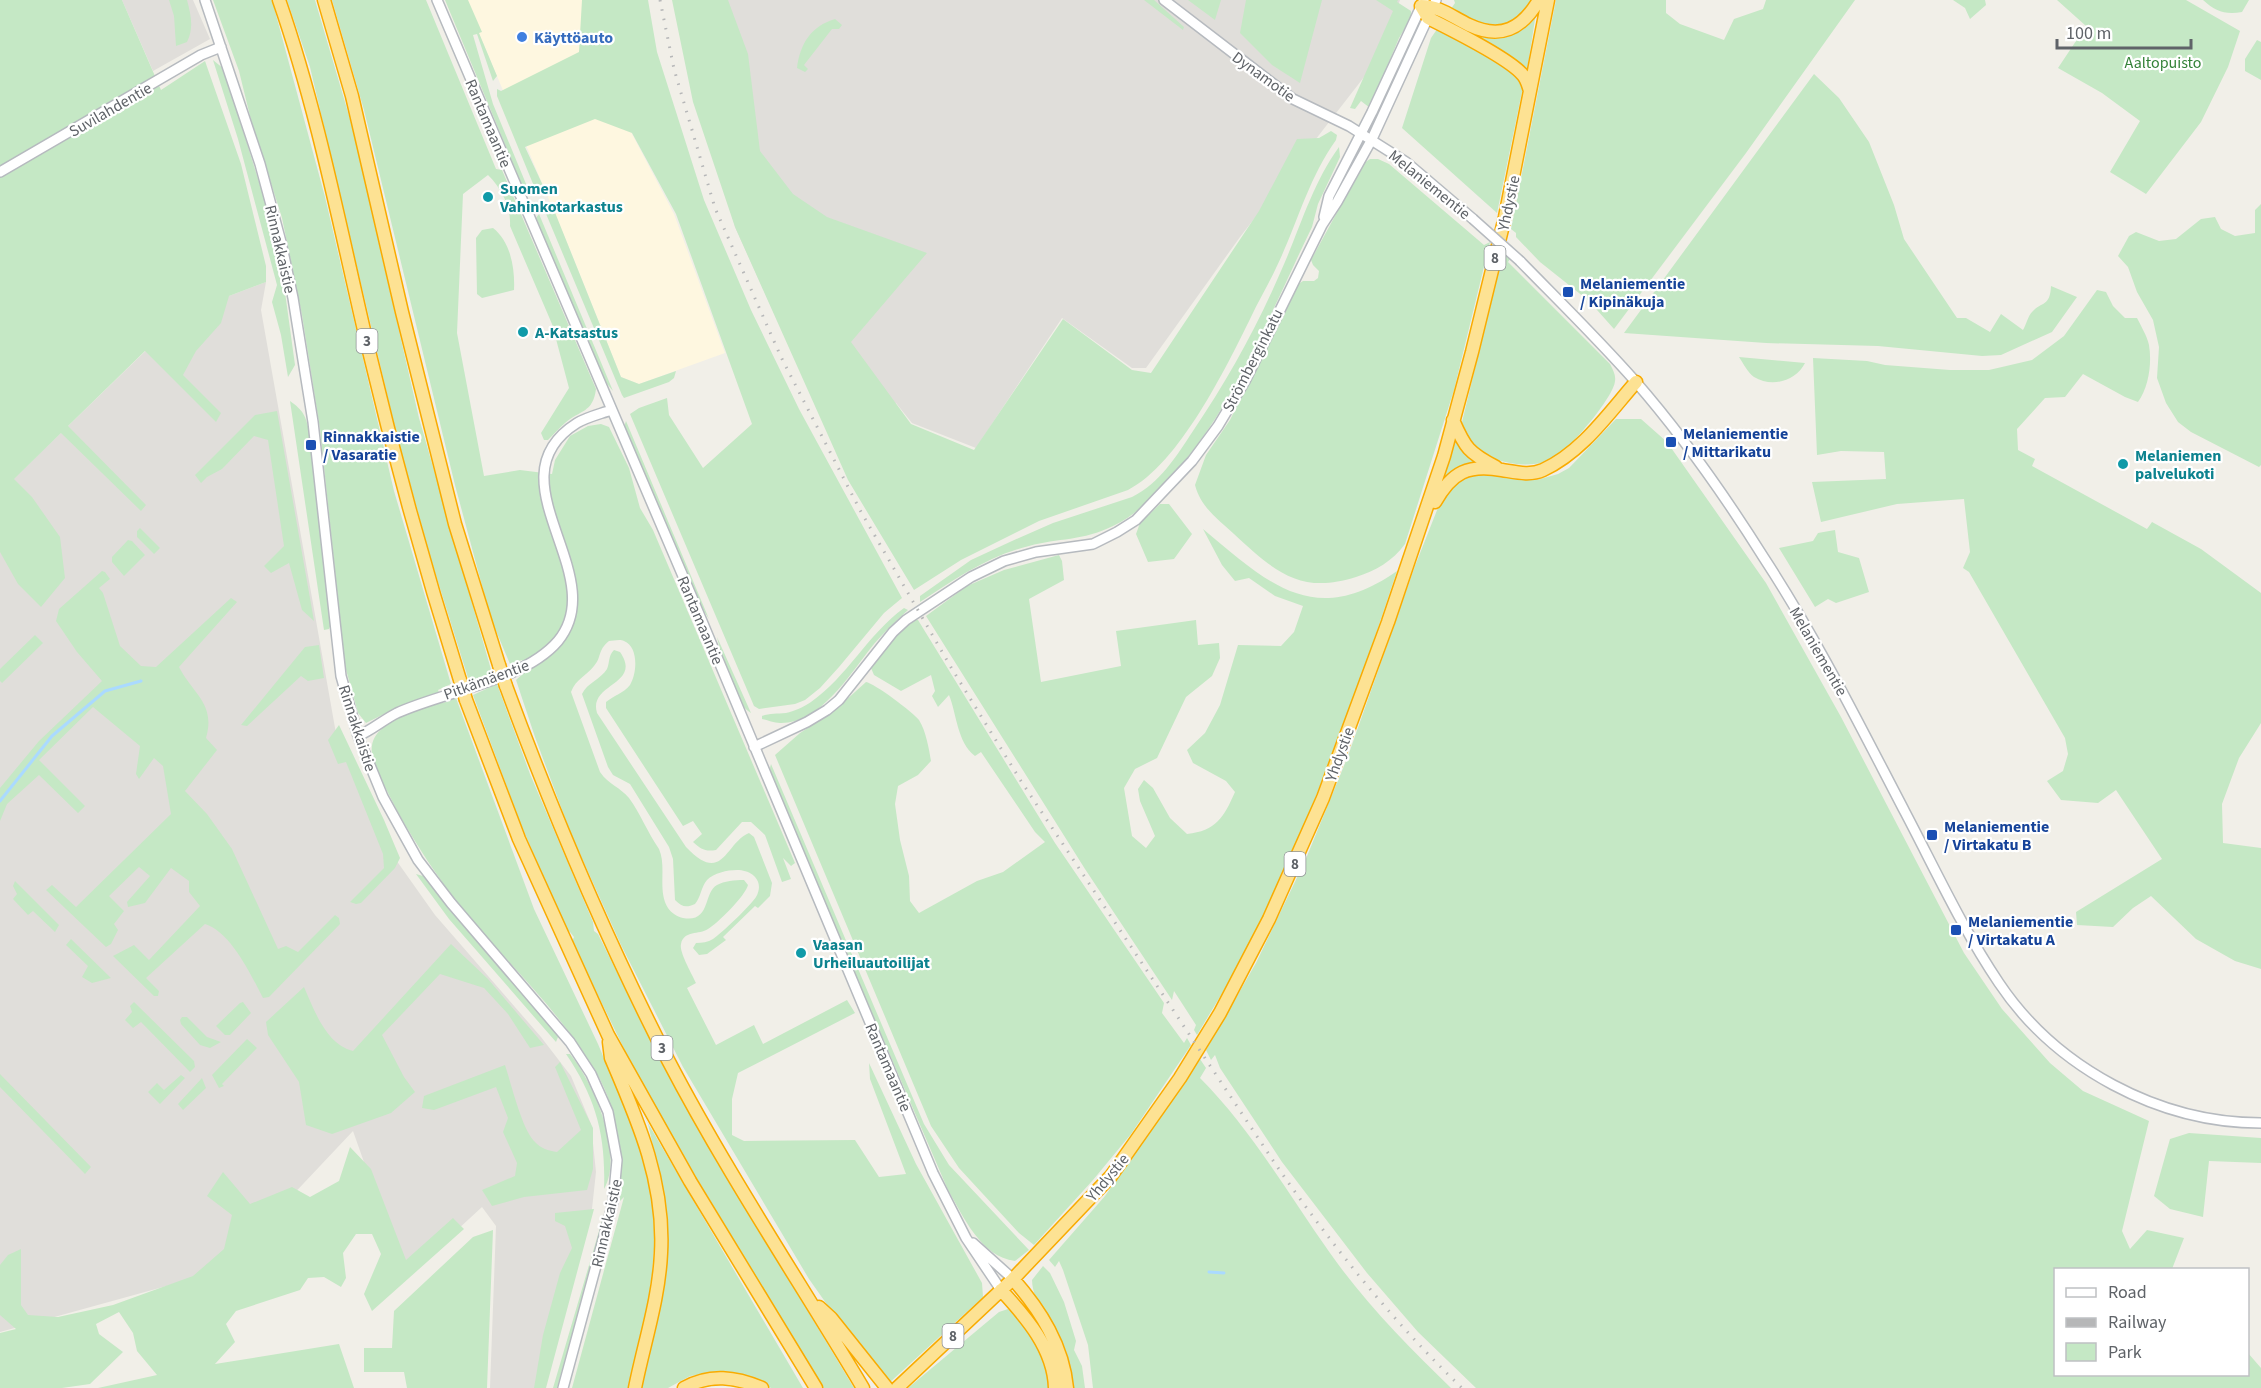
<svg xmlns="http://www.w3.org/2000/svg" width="2261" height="1388" viewBox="0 0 2261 1388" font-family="'Source Sans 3',sans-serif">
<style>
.commercial{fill:#fef7e0}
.industrial{fill:#e0deda}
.green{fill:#c5e8c5}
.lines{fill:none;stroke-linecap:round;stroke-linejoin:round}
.stream{stroke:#aadaff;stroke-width:3}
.secondary-casing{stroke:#b6babf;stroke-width:12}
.highway-casing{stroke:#f9ab00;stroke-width:15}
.secondary{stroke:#fff;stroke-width:9}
.highway{stroke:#fde293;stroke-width:12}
.rail{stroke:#b6b7b8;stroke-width:3;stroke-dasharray:1.5 8;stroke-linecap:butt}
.secondary-bridge-casing{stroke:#b6babf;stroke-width:12;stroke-linecap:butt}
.highway-bridge-casing{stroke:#f9ab00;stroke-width:15;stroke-linecap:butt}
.secondary-bridge{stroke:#fff;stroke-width:9}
.highway-bridge{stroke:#fde293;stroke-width:12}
.shop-dot{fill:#3f7fe0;stroke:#fff;stroke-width:2}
.culture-dot{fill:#0f9aa8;stroke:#fff;stroke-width:2}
.transit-dot{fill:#1a4fb4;stroke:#fff;stroke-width:2}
.labels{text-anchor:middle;stroke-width:4.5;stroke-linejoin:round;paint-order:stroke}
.shield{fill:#fff;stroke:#8f9295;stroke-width:1.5}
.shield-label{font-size:15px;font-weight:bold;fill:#5f6368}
.shop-label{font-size:16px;font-weight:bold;fill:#366cbe;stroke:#fff;text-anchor:start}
.park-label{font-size:16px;fill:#348238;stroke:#fff}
.street-label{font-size:16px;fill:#5f6368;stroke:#fff}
.culture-label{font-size:16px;font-weight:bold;fill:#0d838f;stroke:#fff;text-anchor:start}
.transit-label{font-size:16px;font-weight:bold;fill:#164399;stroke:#fff;text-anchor:start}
</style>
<rect width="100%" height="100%" fill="#f1efe8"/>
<path class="commercial" d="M465,0H583L632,134L674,214L725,353L639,384L621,377L571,252Z"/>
<path class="industrial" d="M122,0H193L210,39L153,71Z
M678,0H1400L1378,59L1240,237L1146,368H1132L1062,318L976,448L912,423L896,403L809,390L735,227Z
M266,282L261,310L337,739L384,843L435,915L541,1037L571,1076L591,1124L596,1172L591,1218L541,1388H490L496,1226L482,1207L405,1278L353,1131L221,1271L0,1332V492L162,335L229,296Z"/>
<path class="green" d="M0,0H122L161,90L205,61L241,164L266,266V282L229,296L221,323L196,351L183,375L221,413L216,422L145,351L68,426L146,505L141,511L61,433L14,479L32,497L60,537L65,578L41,607L18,584L0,552Z
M169,0H187C191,15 194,28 187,42L176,46L174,16Z
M213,0H272L325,197L394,491L451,684L438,690L443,703L456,698L534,909L598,1044L642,1150L656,1223L652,1274L645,1324L629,1388H572L624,1197L620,1201C620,1155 620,1113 596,1072C559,1009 503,960 458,903C436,875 418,847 400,816C393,802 374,768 372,754C369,732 389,723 405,715L400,706L366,723L358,713L345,666L320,429L302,315L282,218L251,120L239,71Z
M287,0H315L352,126L419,418L492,673L469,681L430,556L397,436L310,67Z
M332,0H426L496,169L502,170L596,389C593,413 580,410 565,423C559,428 554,434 548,440H544L541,433L569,388L552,324L510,226C511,207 502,189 488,175L463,194L457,333L484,476L520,470L552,474L555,460L570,436L588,426L601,424L609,427L629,468L640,508L653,530L795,863L791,866L783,858L791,879L782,882L765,835L751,822H742L716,850C705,852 701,849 693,842L702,834L693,821L683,826L606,708V702C613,696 624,693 630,685C637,674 639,647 624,641C620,639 613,641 609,641C597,651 602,657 594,666C586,676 576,679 571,692L600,772C609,785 620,787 629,798C640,813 648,833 659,849C667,867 657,891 668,908C671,913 678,917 683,918C711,923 703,893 717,885C724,881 735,880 744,880L748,885C746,895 717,924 708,929C699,935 684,930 681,944C679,952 692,974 696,983L687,988L716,1045L754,1025L763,1044L847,1000L855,1013L738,1073L732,1099V1135L744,1141L855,1140L879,1177L906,1174L870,1079L869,1063L916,1164L982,1283L983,1297L888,1384L852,1340L809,1279L683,1067L621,945L571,834L535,737L516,680L525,672L522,660L510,664L491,619L455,485L364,110Z
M445,0H468L482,32L479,33L497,76L493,81L477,34L473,35L493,104L531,196L526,195Z
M582,0H648L657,52L704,200L751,310L799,409L902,598L884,613L839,667L820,688L805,700L795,704L759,709L754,706L630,414L639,408L667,398L669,415L703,468L752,424L676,214L632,133L595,119L525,147L546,192L538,196L497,96V89L501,91L579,52Z
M672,0H728L748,54L760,151L793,194L827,217L927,253L851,342L911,424L974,450L1063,319L1132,370L1151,373L1259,211L1297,139L1319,138L1331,131L1337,135L1336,140C1308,179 1297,225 1276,268C1268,285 1259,300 1251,317C1226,368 1179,464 1128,490L1039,521L961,560L914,590L848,480L735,227L693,102Z
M1144,0H1154L1184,27L1183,30Z
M1188,0H1221L1215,20Z
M1246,0H1322L1300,83L1272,65L1240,33Z
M1376,0H1398L1397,2L1411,11V18L1399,38L1370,108L1361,101L1355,109L1350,108L1393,11Z
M1454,0H1538L1529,58L1497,213L1402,128L1431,38L1455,3Z
M1556,0H1666V13L1680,24L1724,40L1734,19L1763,9L1766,0H1855L1746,153L1614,329L1589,301L1540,262L1516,237V233L1511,229Z
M1953,0H1985L1986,5L1970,19L1965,8Z
M2057,0H2186L2240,31L2228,67L2201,122L2146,194L2110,172L2140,121L2102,93L2058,68L2086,26Z
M2203,0H2249L2242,12C2225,15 2215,11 2203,0Z
M835,19L842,25L839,29H832L804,65L808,69L805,72L797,68C800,44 811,26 835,19Z
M2257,40L2261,42V80L2245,71V59Z
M213,60L224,69L267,208L284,285L295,365L288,377L281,335L272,302L277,285L238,139Z
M1814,74L1839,98L1869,142L1894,205L1904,239L1957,318H1966L1990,332L2001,314L2023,330C2026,325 2028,316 2032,312C2042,301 2050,307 2051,286L2077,297L2052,332L2001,355L1982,356L1878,346L1766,343L1624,333Z
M1339,147L1340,157L1318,204L1312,227C1268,317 1231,418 1159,490C1145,504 1131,518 1113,526C1083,541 1058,538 1029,546C988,556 955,579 920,602V596L971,560L1012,541L1053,523L1132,497C1160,483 1176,457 1193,431C1227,381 1257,327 1281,271C1300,229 1312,184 1339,147Z
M1370,159H1378L1389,164L1484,245L1490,242L1454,390L1405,544C1393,561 1375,571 1356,577C1300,595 1274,571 1234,534C1218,519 1201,508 1195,485L1206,455L1230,420L1297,285L1303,281H1314L1318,278L1319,271L1313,265L1311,260L1364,163Z
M2261,204V465L2259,467L2191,432L2178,422L2166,403L2157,378L2159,347L2153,320L2137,292L2128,267L2118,256L2129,236L2136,232L2159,241L2176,239L2201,219L2215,217L2221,229L2235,236L2255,233V210Z
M552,205L621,377L639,384L676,371L674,378L669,382L624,398L622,395L544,209Z
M539,214L613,391L603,379L536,218Z
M493,228C511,242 515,269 514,290L482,298L477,294L476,238L482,230Z
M1503,254L1510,259L1508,262L1610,364C1613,370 1616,375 1615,381C1614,397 1570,448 1556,457C1533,471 1494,464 1473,447C1466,440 1464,432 1462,422Z
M2097,290L2106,292L2113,306L2125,318H2137C2141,326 2147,336 2149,345C2152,363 2149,387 2138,402L2125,397L2083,374L2065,397L2045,398L2017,429L2018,450L2035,459L2032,466L2147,529L2152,522L2201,549L2261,593V723L2239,758L2222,804L2223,843L2261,848V969L2235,961L2196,939L2151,896L2133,908L2113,927L2077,925L2076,912L2162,859L2116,790L2098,803L2061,800L2047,781L2063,771L2068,754L2065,738L1969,572L1963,568L1970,552L1964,499L1897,504L1821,522L1812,482L1886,479L1884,452L1841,451L1817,455L1813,358L1867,361L1885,365L1950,370H1989L2032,360L2064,336Z
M1739,357L1805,363C1796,381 1772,388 1754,377C1748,373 1743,363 1739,357Z
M290,401C303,410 306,416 309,431L329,600L331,624L329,629L324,630Z
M277,411L314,621L302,610L289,563L271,573L264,566L284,546L268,440L254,436L222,469L207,477L201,483L195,475L255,415Z
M1616,419H1641L1667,442L1766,583L1841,717L1964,953L2002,1009L2050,1063L2083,1091L2149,1121L2122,1231L2130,1249L2147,1230L2184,1238L2172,1269L2056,1270V1374H2248V1353L2261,1368V1388H1476L1418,1332L1367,1273L1282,1162L1220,1068L1215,1055L1211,1060L1206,1050L1256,963L1305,861L1348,756L1415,566L1441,500L1453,483L1475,473H1491L1519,480H1537L1558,474L1569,468Z
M626,421L709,619L700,605L627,435L624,427Z
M1456,442L1482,463C1466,464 1455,468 1443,479L1452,443Z
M1160,504H1169L1192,534L1174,559L1148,562L1136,534L1140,523Z
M140,528L160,548L154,554L137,537V531Z
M1203,529C1269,584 1314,629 1397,571C1353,705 1304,839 1239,964C1226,988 1211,1011 1197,1035L1194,1030L1196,1025L1174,991L1172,1000L1085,869L926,616L967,586L1004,570L1059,555L1062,561L1064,580L1029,599L1041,682L1121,666L1116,631L1196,620L1198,645L1219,643L1220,658L1212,676L1186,697L1157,758L1135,769L1124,788L1132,836L1146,848L1155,836L1140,801L1138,789L1144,780L1153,788L1170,818L1187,834C1216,831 1224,817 1235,792L1226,781L1193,763L1187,750L1205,733L1220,705L1238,645L1281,646L1294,632L1303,606L1275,596L1249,578L1235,581L1222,565Z
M1835,530L1838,552L1859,558L1869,592L1836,603L1828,599L1815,607L1779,548L1813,541L1818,533Z
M128,540L132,541L145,555L124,576L112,562V557Z
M102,571L105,572L110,579L99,588L103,593L120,646L141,666L156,667L231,598L237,602L179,667C193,694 216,704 206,738L217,750L185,791L207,814L232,849L278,949L286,946L298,952L335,915L339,918L340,924L269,997L263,998C251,975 231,932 205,924L146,978L159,991L158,996H154L113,956L134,945L149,960L200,906L189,892V881L171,868L145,903L128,907L127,902L150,876L139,867L109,896L124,911L114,924L118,930L111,944L106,947L46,890L52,885L76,907L171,814L163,766L154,758L139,779L136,774L140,746L93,707L39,760L85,806L78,813L39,775L7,804L0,821V788L39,741L102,681L77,652L56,621L59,609Z
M904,608L908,610C895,622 881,635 870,649C849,676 819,724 780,723C774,723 768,720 762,719V716C770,713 777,714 786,713C794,711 804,707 811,702C847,677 868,634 904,608Z
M914,619L918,620L1055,843L1164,1003L1162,1013L1184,1043L1187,1038L1191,1045L1131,1134L1093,1180L1034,1245L1019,1233L959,1168L931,1126L775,755L800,733L834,711L866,682C874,683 914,713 919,720C926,731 929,749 931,761L918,775L898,786L895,804L900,840L909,876L910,901L919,913L977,881L1003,872L1045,842L1035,832L981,752L975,756C957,742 957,715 949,695L938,707L932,696L935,691L931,675L901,691L874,675L871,668C880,649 899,634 914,619Z
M35,635L43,643L2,683L0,681V669Z
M717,637L751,713C734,704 721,655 717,637Z
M319,645L324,678L308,681L301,676L247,726L241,725L305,647Z
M614,650L620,652C643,685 588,683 597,713L686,847C723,886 725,843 749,833L754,837L772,883L770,896L758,908L755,906L723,937L726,940L707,954L699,955L693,948L696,943C702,943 708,942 713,939C721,934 752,904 756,897C765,881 752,870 737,870C727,870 714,873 707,880C701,887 701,897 695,904C686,908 682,907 675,900L673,859L669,847L630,784L613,775L608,767L582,694C587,683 601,679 607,669C610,662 608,656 614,650Z
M497,684L530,774L593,922L594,931L598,934L657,1053L703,1137L854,1388H823L692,1170L632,1065L572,942L574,937L570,932L566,930L520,822L473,695Z
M339,725L384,820L400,858L395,868L361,903L356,904L350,902L384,868L383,854L346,762L338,764L328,740Z
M771,764L924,1124L949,1165L1029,1250L1015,1261C981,1257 963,1216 948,1190L771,778L770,768Z
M416,874L423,876L434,887L498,966L557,1033L558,1037L556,1042L449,919Z
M15,881L59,925L55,932L33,911L28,915L13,899L17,894L13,886Z
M71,939L111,978L92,983L82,977L88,966L66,945Z
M451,944L488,979L544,1045L530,1048L508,1014L484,988L440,974L382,1035L404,1077L415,1092L391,1113L332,1134L306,1125L299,1082L268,1035L266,1022L304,987C314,1010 326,1044 353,1051Z
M134,1002L194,1061L195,1067L190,1072L141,1022L133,1028L125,1020L132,1012L130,1006Z
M243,1002L251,1013L230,1035H225L216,1026L240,1003Z
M182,1017H187L207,1037L221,1042L210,1048L200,1045L181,1024L180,1020Z
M247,1039L257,1048L222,1084L224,1086L219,1088L212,1075Z
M566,1054H570C594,1083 624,1154 604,1189C606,1136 596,1098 566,1054Z
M1200,1059L1206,1068L1200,1078C1251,1129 1288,1194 1330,1253C1365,1303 1408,1346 1451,1388H1093L1088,1345L1063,1270L1059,1261L1055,1267L1049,1260L1105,1196Z
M560,1062L593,1128V1169L587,1190L524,1197L492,1206L482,1190L515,1176L517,1163L503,1132L508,1118L496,1087L434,1110L422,1108L424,1096L505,1065C511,1083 522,1130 535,1142C540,1148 549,1151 557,1152L581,1130L555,1067Z
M0,1074L91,1167L85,1174L0,1087Z
M181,1075L185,1078L160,1104L148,1092L157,1083L164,1090Z
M202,1078L206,1088L183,1110L178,1104Z
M642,1113L803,1388H771L757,1380L724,1371L690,1376L668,1388H641L664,1286L666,1223L662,1184L648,1124Z
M2189,1133L2261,1138V1163L2209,1161L2203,1217L2170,1209L2154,1196L2170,1139Z
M350,1147L371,1169L406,1260L453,1218L464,1229L372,1311L364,1294L381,1254L372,1234H356L343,1253L346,1278L341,1287L324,1277L308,1278L300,1290L236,1311L226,1324L235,1342L215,1364L339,1344L354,1388H98L157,1375L137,1351L133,1333L119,1312L96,1324L99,1334L123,1352L90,1384L62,1388H0V1333L16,1329L0,1315V1265L8,1255L21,1249V1305L28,1315L58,1317L113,1305L193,1276L224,1249L232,1215L207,1196L223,1172L250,1204L292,1187L310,1197L339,1181Z
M594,1209L546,1388H534L543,1335L560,1273L572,1248L565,1226L555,1221V1213Z
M604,1214L602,1226L557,1388H553Z
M493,1230L487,1388H407L404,1372H364V1348H392L394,1311L473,1237Z
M1043,1266L1050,1273L1064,1302L1076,1341L1074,1350L1082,1366L1085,1388H1073C1071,1371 1069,1353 1060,1338C1049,1318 1033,1304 1032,1280Z
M1008,1309C1013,1313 1020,1317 1023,1322C1033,1335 1053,1372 1050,1388H908L999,1312Z"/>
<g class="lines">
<path class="stream" d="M0,801L52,736L105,691L141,681
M1209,1272L1224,1273"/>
<g class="secondary-casing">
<path id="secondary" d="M205,0L260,164L281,242L293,298L313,422L341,676L358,736L383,797L418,860L451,903L570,1042L591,1074L608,1112L617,1160L613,1203L563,1388
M437,0L694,602L933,1173L966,1238L1001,1290
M1164,0L1293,99L1349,126L1406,162L1473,219
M0,172L201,55L221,47
M1324,217L1329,196L1372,112L1424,0
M1520,261C1559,301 1598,339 1635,381C1683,436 1725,496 1764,558C1817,639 1860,726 1905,812C1935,869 1963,930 1999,983C2056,1068 2159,1123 2261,1123
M358,736C372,730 383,720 397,713C445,691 524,681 558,641C613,574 488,479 577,423C587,417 600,414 611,410
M754,747L807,722L827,710L839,700L893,632L906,620L971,577L1004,561L1036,552L1093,544L1117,532L1136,520L1192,461L1218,426L1245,381L1322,225L1337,202L1372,139L1436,0
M973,1243L1013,1279"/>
</g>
<g class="highway-casing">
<path id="highway" d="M279,0C318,112 340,228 367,343C394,457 425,569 460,680
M324,0L352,96L402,312L455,524L499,665
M1530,91C1528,85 1527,79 1522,74C1507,57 1450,29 1428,18L1421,6C1440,6 1452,17 1469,25C1501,40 1522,29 1539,0
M1453,420C1465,448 1469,453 1496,467
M1435,502C1452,472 1468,464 1502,470C1515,472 1530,476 1543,470C1582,452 1608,414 1636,382
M506,686C553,814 606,939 668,1060C727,1173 798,1279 863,1388
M466,700L519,839L608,1035L690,1181L816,1388
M609,1042L611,1058C638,1121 665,1182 661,1253C659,1299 644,1343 635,1388
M1013,1279C1041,1311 1063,1346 1067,1388
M1001,1290C1026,1317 1054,1349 1055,1388
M819,1307L831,1318L887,1388
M684,1388C710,1373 736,1377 762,1388
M897,1388L1013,1279L1111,1176L1180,1078L1220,1013L1269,919L1323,798L1388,622L1444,456L1472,352L1505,217L1548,0"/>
</g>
<use href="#secondary" class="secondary"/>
<use href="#highway" class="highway"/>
<path class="rail" d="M660,0L674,69L715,208L781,357L860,510L952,669L1021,781L1276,1165C1331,1244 1392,1321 1462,1388"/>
<g class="secondary-bridge-casing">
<path id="secondary-bridge" d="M1473,219L1520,261"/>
</g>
<g class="highway-bridge-casing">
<path id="highway-bridge" d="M499,665L506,686
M460,680L466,700"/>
</g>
<use href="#secondary-bridge" class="secondary-bridge"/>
<use href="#highway-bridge" class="highway-bridge"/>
</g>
<circle class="shop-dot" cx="522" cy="37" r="6"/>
<g class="culture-dot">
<circle cx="488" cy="197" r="6"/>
<circle cx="523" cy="332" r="6"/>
<circle cx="2123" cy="464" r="6"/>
<circle cx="801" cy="953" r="6"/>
</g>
<g class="transit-dot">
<rect x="1562" y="286" width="12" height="12" rx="3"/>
<rect x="1665" y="436" width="12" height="12" rx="3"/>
<rect x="305" y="439" width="12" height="12" rx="3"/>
<rect x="1926" y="829" width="12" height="12" rx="3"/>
<rect x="1950" y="924" width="12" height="12" rx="3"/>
</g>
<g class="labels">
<g class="shield">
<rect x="1484.5" y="246" width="21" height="24" rx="4.5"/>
<rect x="356.5" y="329" width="21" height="24" rx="4.5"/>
<rect x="1284.5" y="852" width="21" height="24" rx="4.5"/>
<rect x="651.5" y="1036" width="21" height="24" rx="4.5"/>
<rect x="942.5" y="1324" width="21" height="24" rx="4.5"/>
</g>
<g class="shield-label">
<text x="1495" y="263">8</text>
<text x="367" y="346">3</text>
<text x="1295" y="869">8</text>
<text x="662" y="1053">3</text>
<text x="953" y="1341">8</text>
</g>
<g class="shop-label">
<text x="534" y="43">Käyttöauto</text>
</g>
<g class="park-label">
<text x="2163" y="68">Aaltopuisto</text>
</g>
<g class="street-label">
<text transform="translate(1264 76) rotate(36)" y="6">Dynamotie</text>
<text transform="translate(110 109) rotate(-30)" y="6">Suvilahdentie</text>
<text transform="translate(489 123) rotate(67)" y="6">Rantamaantie</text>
<text transform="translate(1430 184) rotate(39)" y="6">Melaniementie</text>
<text transform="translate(1508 203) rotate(-78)" y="6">Yhdystie</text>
<text transform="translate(281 249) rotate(77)" y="6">Rinnakkaistie</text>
<text transform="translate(1252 360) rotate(-63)" y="6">Strömberginkatu</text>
<text transform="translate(701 620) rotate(67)" y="6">Rantamaantie</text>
<text transform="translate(1819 651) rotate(60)" y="6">Melaniementie</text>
<text transform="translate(486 679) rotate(-20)" y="6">Pitkämäentie</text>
<text transform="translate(358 728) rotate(72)" y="6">Rinnakkaistie</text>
<text transform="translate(1339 754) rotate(-70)" y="6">Yhdystie</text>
<text transform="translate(889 1067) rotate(67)" y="6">Rantamaantie</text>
<text transform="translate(1107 1177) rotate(-50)" y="6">Yhdystie</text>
<text transform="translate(606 1223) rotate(-77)" y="6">Rinnakkaistie</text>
</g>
<g class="culture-label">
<text x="500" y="194">Suomen<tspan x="500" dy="18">Vahinkotarkastus</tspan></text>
<text x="535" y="338">A-Katsastus</text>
<text x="2135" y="461">Melaniemen<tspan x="2135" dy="18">palvelukoti</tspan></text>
<text x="813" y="950">Vaasan<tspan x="813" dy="18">Urheiluautoilijat</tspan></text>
</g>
<g class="transit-label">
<text x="1580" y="289">Melaniementie<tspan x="1580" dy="18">/ Kipinäkuja</tspan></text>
<text x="1683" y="439">Melaniementie<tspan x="1683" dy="18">/ Mittarikatu</tspan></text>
<text x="323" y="442">Rinnakkaistie<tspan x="323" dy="18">/ Vasaratie</tspan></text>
<text x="1944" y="832">Melaniementie<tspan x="1944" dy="18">/ Virtakatu B</tspan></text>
<text x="1968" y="927">Melaniementie<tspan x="1968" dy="18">/ Virtakatu A</tspan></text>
</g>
</g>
<rect x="2054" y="1268" width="195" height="108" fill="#ffffff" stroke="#bfc1c3" stroke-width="1.5"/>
<rect x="2066" y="1288" width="30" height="9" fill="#ffffff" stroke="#bfc1c3" stroke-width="1.5"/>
<text x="2108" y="1298" font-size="18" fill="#5f6368">Road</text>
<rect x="2066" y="1318" width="30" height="9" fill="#b6b7b8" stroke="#bfc1c3" stroke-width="1.5"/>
<text x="2108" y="1328" font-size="18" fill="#5f6368">Railway</text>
<rect x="2066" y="1343" width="30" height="18" fill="#c5e8c5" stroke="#bfc1c3" stroke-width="1.5"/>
<text x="2108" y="1358" font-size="18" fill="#5f6368">Park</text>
<path d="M2057 39v9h134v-9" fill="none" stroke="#5f6368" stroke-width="3"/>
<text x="2066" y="39" font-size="18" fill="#5f6368" stroke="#ffffff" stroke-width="4.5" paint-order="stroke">100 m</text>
</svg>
